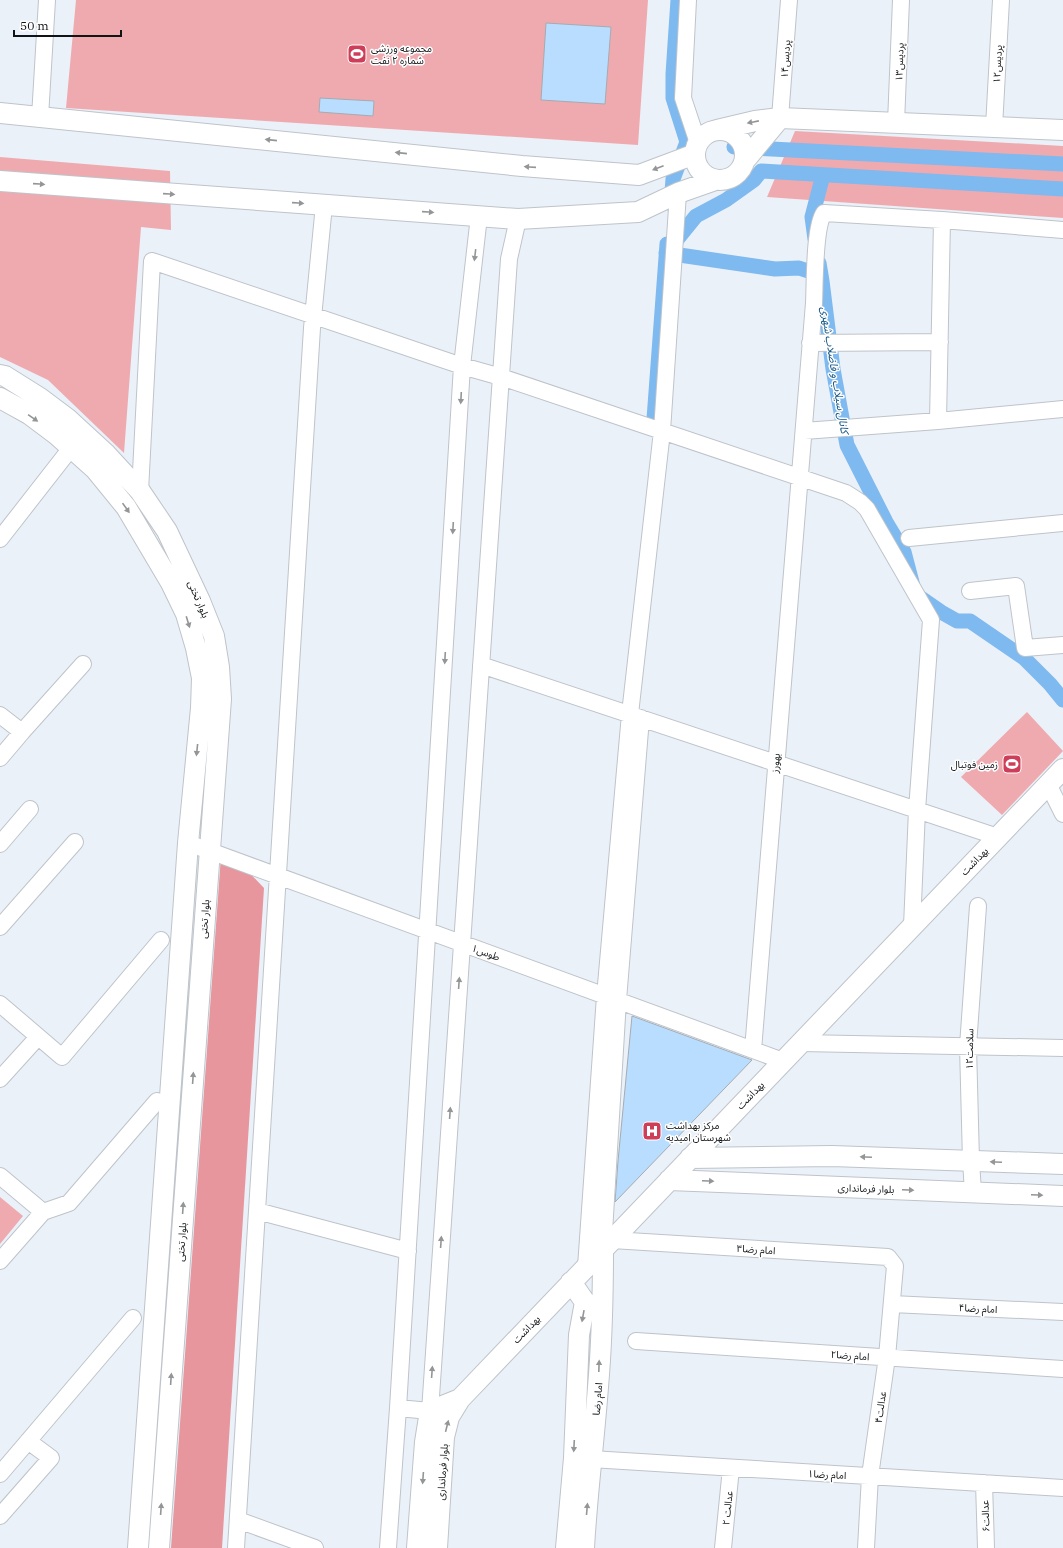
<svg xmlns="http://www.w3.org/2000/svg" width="1063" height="1548" viewBox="0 0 1063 1548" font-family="'IBM Plex Serif','Noto Sans Arabic',serif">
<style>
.green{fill:#efaaaf}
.forest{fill:#e8969d}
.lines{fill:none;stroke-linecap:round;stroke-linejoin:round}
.canal{stroke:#7eb9ef;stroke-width:15}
.building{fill:#b9ddfe;stroke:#a5abb1}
.minor-casing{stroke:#bec4ca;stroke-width:18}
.tertiary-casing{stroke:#bec4ca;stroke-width:22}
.minor{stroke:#fff;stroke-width:16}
.tertiary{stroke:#fff;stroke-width:20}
.oneway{fill:#949596}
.labels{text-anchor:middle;stroke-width:3;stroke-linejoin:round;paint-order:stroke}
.poi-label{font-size:10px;fill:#111416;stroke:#fff;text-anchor:start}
.street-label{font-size:10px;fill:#111416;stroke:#fff}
.water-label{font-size:11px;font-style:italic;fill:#0e5182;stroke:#fff}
</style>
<rect width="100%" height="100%" fill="#ebf1f8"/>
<path class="green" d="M76,0H648L638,145L66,108Z
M795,131L1063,146V218L767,197Z
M0,157L170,171L171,230L141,227L124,453L48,380L0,357Z
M1027,712L1063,751L1002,815L961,777Z
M0,1197L23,1216L0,1244Z"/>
<path class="forest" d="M221,856L242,865L264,888L222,1548H171Z"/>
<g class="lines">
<path class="canal" d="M734,147L1063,164
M671,204L673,179L687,142L673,98V74L678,0
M815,239L812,217L823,175
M819,263L822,281L833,369L847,445L886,522L904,552L915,594L941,612L957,621H970L1024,658L1050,684L1063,700
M822,281L811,272L799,268L775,269L666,253L696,216L726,200L754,180L761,171L1063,189
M654,419L667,244"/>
</g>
<path class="building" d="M546,23L611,27L605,104L541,100Z
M320,98L374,101L373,116L319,112Z
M632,1016L752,1060L615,1202L618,1161Z"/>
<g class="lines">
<g class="minor-casing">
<path id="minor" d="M688,0L683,98L698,143
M40,117L47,0
M780,118L789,0
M896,123L901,0
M994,127L1001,0
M810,343L940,342
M938,421L942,220
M804,431L938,421L1063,409
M140,491L152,261L462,366L501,377L846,493L860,502L867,509L931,620L917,810L912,926
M909,538L1063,523
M0,539L71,448
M970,591L1016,586L1025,648L1063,645
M481,665L998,837
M0,715L22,732L83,664
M0,758L22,732
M1048,784L1063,814
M188,843L783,1061
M0,844L30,809
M0,927L75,842
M0,1004L62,1057L161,940
M801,1043L1063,1048
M753,1050L814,303C815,283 814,227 824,213L942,220L1063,230
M0,1079L38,1037
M0,1176L43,1212
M973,1192L971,1161L968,1046L978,906
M257,1211L408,1251
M612,1240L888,1257L895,1266L887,1357L870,1476L866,1548
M603,1249L618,1000L641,718
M0,1261L43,1212L69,1203L157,1101
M586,1267L605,996L630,714L662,431L678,193
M892,1304L1063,1312
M636,1341L1063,1369
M398,1408L430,1411L509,259L518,219
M591,1459L1063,1488
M0,1474L133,1318
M984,1483L986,1548
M0,1516L51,1458L28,1441
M238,1520L315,1548
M236,1548L312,328L324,205
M388,1548L398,1408L462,366L479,216
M723,1548L731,1468"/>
</g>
<g class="tertiary-casing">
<path id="tertiary" d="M0,113L522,166L639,175L695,154
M780,118L1063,130
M695 155a25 25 0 1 1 50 0a25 25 0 1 1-50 0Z
M717,130L755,121L780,118L746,159
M0,181L518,219L638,212L678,193L715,180
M0,375L5,376L40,398L68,419L105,453L140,491L167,531L200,601L214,636L219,667L221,699L159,1548
M0,398L29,414L57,435L95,469L126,507L171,583L186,614L196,648L202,678L201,708L188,843L138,1548
M690,1158L832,1156L1063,1164
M669,1180L1063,1196
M417,1548L425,1442L430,1411L460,1399L1063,769
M437,1548L444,1437L449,1417L460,1399
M566,1548L574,1458L579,1335L585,1302L571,1282
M584,1548C587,1494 594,1441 598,1387C602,1341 603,1295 603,1249"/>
</g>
<use href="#minor" class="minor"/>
<use href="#tertiary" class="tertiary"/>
</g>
<defs><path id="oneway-solid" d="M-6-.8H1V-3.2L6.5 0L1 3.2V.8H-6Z"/></defs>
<g class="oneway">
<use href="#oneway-solid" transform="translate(753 122) rotate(169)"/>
<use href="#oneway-solid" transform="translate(271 140) rotate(-174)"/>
<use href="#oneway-solid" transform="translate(401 153) rotate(-174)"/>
<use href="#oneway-solid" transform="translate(530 167) rotate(-176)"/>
<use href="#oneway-solid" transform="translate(658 168) rotate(159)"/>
<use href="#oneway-solid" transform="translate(39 184) rotate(4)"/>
<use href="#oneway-solid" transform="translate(169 194) rotate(4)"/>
<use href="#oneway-solid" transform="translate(298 203) rotate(4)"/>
<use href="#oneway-solid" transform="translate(428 212) rotate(4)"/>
<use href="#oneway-solid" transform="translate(475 255) rotate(97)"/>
<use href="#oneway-solid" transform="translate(461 398) rotate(93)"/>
<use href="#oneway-solid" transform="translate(33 418) rotate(35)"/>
<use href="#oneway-solid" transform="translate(126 508) rotate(55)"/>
<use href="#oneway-solid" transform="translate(453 528) rotate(93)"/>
<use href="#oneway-solid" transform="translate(188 622) rotate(73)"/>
<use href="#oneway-solid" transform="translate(445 658) rotate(93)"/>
<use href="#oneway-solid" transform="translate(197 750) rotate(96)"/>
<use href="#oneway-solid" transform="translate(459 983) rotate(-86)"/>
<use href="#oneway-solid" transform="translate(193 1078) rotate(-86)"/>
<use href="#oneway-solid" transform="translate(450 1113) rotate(-86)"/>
<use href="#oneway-solid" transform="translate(866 1157) rotate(-178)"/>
<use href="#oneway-solid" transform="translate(996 1162) rotate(-177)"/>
<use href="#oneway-solid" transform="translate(708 1181) rotate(3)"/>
<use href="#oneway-solid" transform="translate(908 1190) rotate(2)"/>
<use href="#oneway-solid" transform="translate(1037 1195) rotate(2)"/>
<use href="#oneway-solid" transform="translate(183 1208) rotate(-86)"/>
<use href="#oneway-solid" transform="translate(441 1242) rotate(-86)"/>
<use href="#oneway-solid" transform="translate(583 1316) rotate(100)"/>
<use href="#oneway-solid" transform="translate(599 1366) rotate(-88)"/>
<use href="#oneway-solid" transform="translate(432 1372) rotate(-86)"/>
<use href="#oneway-solid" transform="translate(171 1379) rotate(-86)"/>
<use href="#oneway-solid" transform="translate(447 1426) rotate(-76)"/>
<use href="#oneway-solid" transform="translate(574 1446) rotate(93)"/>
<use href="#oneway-solid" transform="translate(423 1478) rotate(94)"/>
<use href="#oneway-solid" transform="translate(161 1509) rotate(-86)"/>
<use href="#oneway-solid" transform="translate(587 1509) rotate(-85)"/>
</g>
<defs>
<g id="stadium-square" transform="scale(1)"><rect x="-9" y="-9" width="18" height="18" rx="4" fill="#ce3e59" stroke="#fff"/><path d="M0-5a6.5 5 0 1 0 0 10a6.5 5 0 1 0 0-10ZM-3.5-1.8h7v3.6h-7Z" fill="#fff"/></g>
<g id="hospital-square" transform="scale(1)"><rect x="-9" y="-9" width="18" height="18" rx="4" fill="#ce3e59" stroke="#fff"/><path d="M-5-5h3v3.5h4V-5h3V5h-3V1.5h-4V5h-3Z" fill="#fff"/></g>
</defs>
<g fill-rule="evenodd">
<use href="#stadium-square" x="357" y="54"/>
<use href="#stadium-square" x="1012" y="764"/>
<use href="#hospital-square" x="652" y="1131"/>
</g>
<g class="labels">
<g class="poi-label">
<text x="371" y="52">مجموعه ورزشی<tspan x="371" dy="12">شماره ۲ نفت</tspan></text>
<text x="998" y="768" text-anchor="end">زمین فوتبال</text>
<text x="666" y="1129">مرکز بهداشت<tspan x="666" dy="12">شهرستان امیدیه</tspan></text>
</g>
<g class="street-label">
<text transform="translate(785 59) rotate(-86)" y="4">پردیس۱۴</text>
<text transform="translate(899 62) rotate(-88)" y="4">پردیس۱۳</text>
<text transform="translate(997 64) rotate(-87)" y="4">پردیس۱۲</text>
<text transform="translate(199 599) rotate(67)" y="4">بلوار تختی</text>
<text transform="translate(775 763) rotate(-85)" y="4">بهورز</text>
<text transform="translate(974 861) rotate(-46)" y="4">بهداشت</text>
<text transform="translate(204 919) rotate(-86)" y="4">بلوار تختی</text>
<text transform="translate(486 952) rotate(20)" y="4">طوس۱</text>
<text transform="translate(969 1049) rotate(-89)" y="4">سلامت۱۲</text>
<text transform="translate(750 1095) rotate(-46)" y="4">بهداشت</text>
<text transform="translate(866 1188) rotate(2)" y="4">بلوار فرمانداری</text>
<text transform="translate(181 1242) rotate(-86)" y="4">بلوار تختی</text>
<text transform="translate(756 1249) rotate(4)" y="4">امام رضا۳</text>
<text transform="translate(978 1308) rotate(3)" y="4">امام رضا۴</text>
<text transform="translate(526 1329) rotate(-46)" y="4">بهداشت</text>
<text transform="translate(850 1355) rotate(4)" y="4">امام رضا۲</text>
<text transform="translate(597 1399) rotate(-85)" y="4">امام رضا</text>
<text transform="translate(880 1407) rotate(-82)" y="4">عدالت۴</text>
<text transform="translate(442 1472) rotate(-86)" y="4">بلوار فرمانداری</text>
<text transform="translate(827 1474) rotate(3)" y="4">امام رضا۱</text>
<text transform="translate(727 1508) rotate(-84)" y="4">عدالت ۲</text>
<text transform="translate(985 1516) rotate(-92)" y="4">عدالت۶</text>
</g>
<g class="water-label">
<text transform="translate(835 370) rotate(81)" y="4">کانال سیلاب و فاضلاب شهری</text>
</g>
</g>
<path d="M14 30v6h107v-6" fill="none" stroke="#111416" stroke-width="2"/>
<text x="20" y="30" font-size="12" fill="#111416" stroke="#ffffff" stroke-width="3" paint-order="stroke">50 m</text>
</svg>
